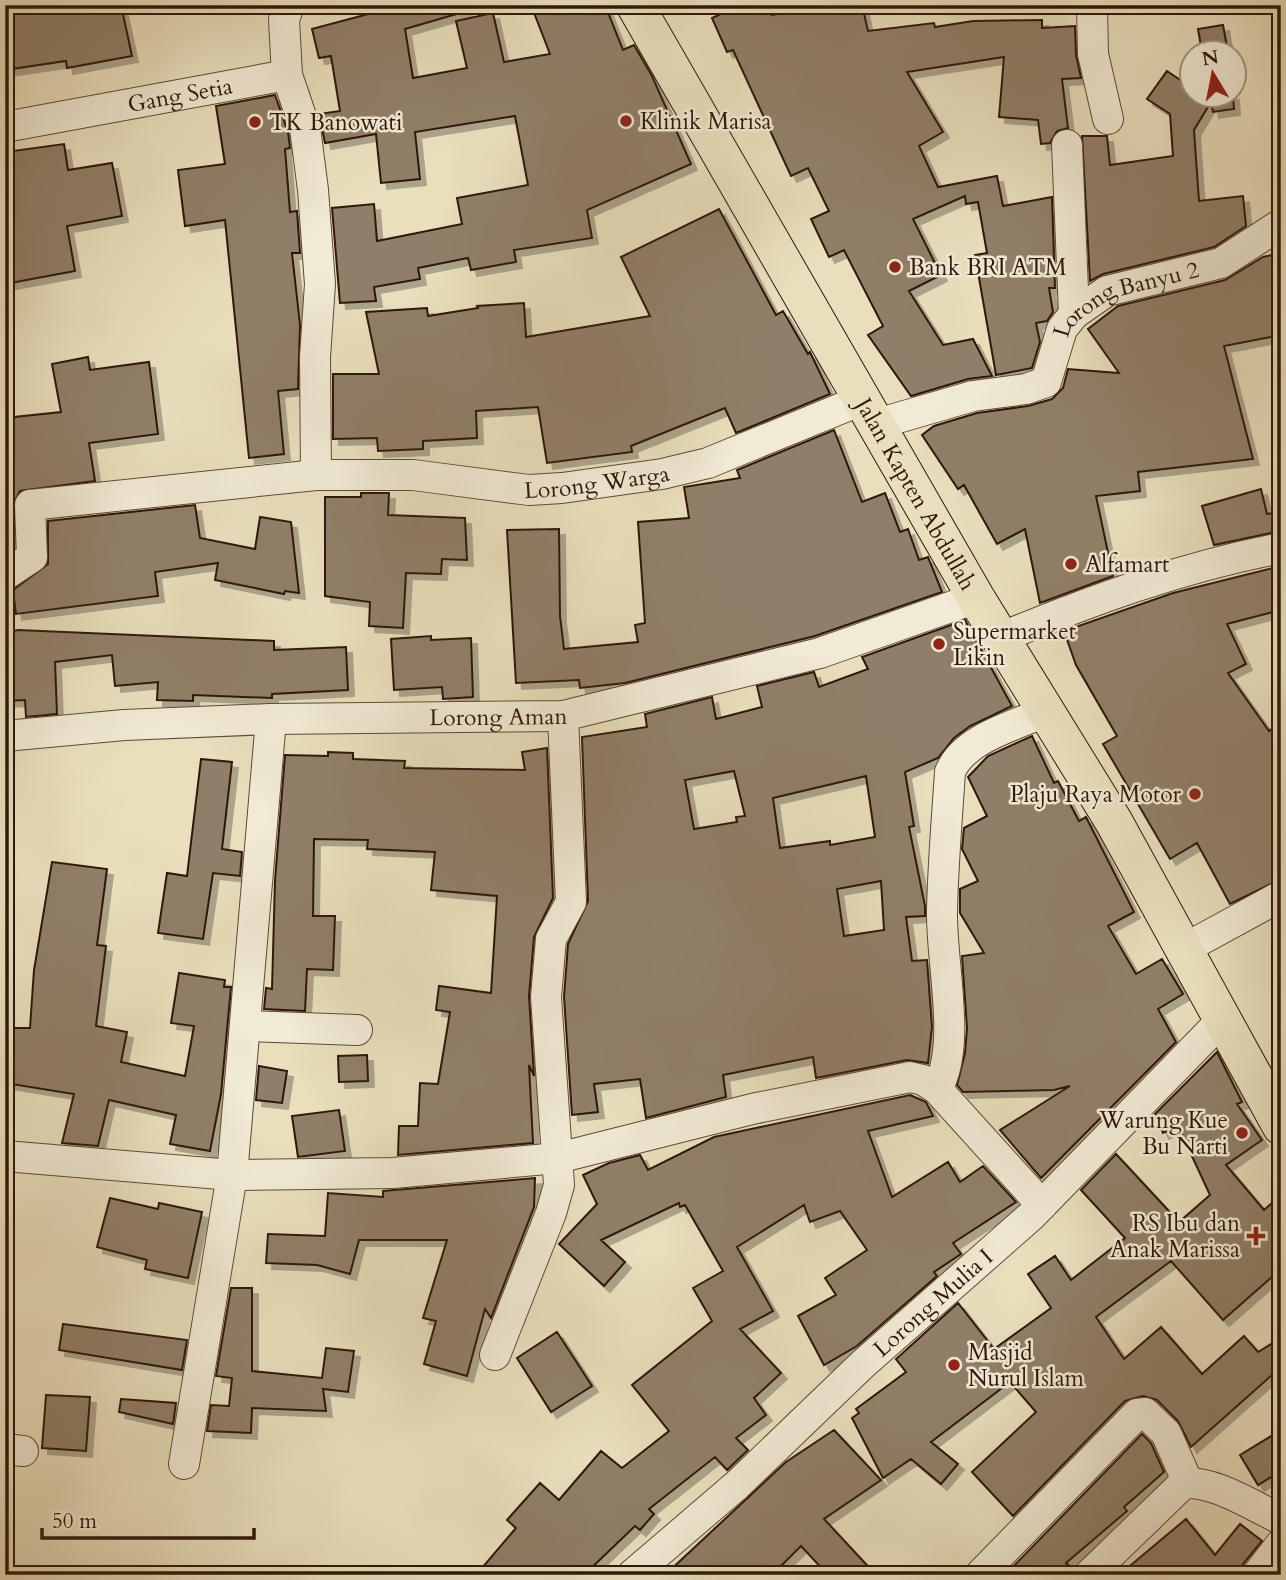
<svg xmlns="http://www.w3.org/2000/svg" width="1286" height="1580" viewBox="0 0 1286 1580" font-family="Cardo,serif">
<style>
.building{fill:#907f67;stroke:#2f180a;stroke-width:2;fill-rule:evenodd;filter:url(#shadow)}
.lines{fill:none;stroke-linecap:round;stroke-linejoin:round}
.minor-casing{stroke:#5e4a37;stroke-width:32}
.major-casing{stroke:#2f180a;stroke-width:39}
.minor{stroke:#f1ead4;stroke-width:30}
.major{stroke:#e9dfbd;stroke-width:37}
.poi-dot{fill:#8f2418;stroke:#f1ead4;stroke-width:2.5}
.labels{text-anchor:middle;stroke-width:5;stroke-linejoin:round;paint-order:stroke}
.street-label{font-size:23px;fill:#2f180a;stroke:#f1ead4}
.poi-label{font-size:23px;fill:#2f180a;stroke:#f1ead4;text-anchor:start}
</style>
<defs>
<filter id="shadow"><feDropShadow dx="6" dy="6" stdDeviation="0" flood-color="#0004"/></filter>
</defs>
<rect width="100%" height="100%" fill="#e9dfbd"/>
<filter id="stains"><feTurbulence type="fractalNoise" baseFrequency=".00286" numOctaves="4"/><feColorMatrix values="0 0 0 0 .2 0 0 0 0 .09 0 0 0 0 .02 0 0 0 .5 -.17"/></filter>
<radialGradient id="worn" r=".72"><stop offset=".6" stop-color="#630" stop-opacity="0"/><stop offset="1" stop-color="#630" stop-opacity=".3"/></radialGradient>
<path class="building" d="M5,5H90L91,10L121,5L132,56L67,68L66,61L5,70Z
M402,5H466L467,11L405,29L413,78L467,68L456,21L493,13L504,62L550,54L531,5H605L623,50L634,45L652,76L691,164L587,210L592,238L514,250L516,262L471,270L468,258L418,268L420,279L374,287L376,301L340,303L332,208L374,204L377,241L462,224L457,198L528,185L515,116L415,132L420,179L381,183L376,134L325,143L319,114L340,111L331,56L319,58L312,29Z
M741,5H767L772,15L820,5H862L868,31L934,23L935,27L973,21L1042,20V28L1075,26L1076,55L1081,78L1062,79L1068,128L1057,131L1050,143L1041,144L1038,120L999,117L1004,57L907,72L943,132L919,146L938,187L997,176L1003,206L1052,197L1055,288H1049L1053,312L1047,321L1036,323L1040,342L1032,368L996,375L975,255L987,253L978,202L966,204L965,196L913,219L941,275L909,291L943,345L973,339L992,376L968,379L911,396L868,335L883,326L844,250L829,257L811,219L829,211L808,168L791,176L733,50L727,52L712,18Z
M1223,25L1228,52H1202L1198,29Z
M1167,71L1192,88V94H1201L1211,101L1210,94H1233L1234,109L1213,112L1211,102L1194,130L1199,201L1243,196L1246,226L1214,247L1103,274L1090,281L1082,136H1107L1110,165L1173,156L1170,114L1147,99Z
M275,95L288,132L290,148L285,149L290,212L297,211L300,253H292L300,325L298,389L278,391L284,454L249,458L225,220L185,226L178,170L225,164L216,106Z
M64,144L68,170L112,163L122,216L67,226L75,271L5,284V152Z
M719,209L776,315L783,311L808,354L810,352L830,394L736,433L725,408L631,446L632,452L547,463L538,407L476,411L477,438L423,441V449L378,451L377,438L333,439V374H379L366,312L427,308L428,316L478,308L477,306L524,303L526,337L650,316L621,257Z
M1281,253V335L1224,346L1253,459L1138,472L1140,491L1096,496L1113,576L1040,603L1025,529L997,544L964,485L958,489L922,435L934,426L977,413L1028,406L1052,399L1063,388L1068,369L1119,373L1088,329L1118,306L1225,280L1263,257Z
M88,357L90,370L149,362L158,434L89,443L95,481L20,491L13,505L14,548L9,552L5,543V418L61,412L52,364Z
M834,430L862,502L885,493L900,532L908,529L919,560L928,557L942,592L815,636L625,683L580,688L579,680L516,683L507,530L559,529L560,616L564,649L638,642L635,625L645,623L638,522L689,518L684,487L740,478L737,470Z
M1261,489L1267,514L1281,512V531L1214,545L1202,506Z
M361,493H389L388,515L465,518L467,560L442,559L441,574L406,573L403,628L369,626L370,602L325,596V497H361Z
M195,505L200,538L255,549L260,517L291,522L299,593L285,591L284,594L215,580L218,563L155,572L158,596L16,614L13,590L48,564V521Z
M1281,566V610L1227,624L1246,664L1228,673L1269,731L1281,722V879L1230,904L1197,843L1170,859L1103,744L1117,736L1076,665L1064,631L1173,593Z
M965,620L1012,706L970,726L954,738L938,758L905,772L914,826L909,827L925,906V916L906,917L912,961L927,960L932,1027L928,1063L907,1060L816,1078L813,1057L723,1075L726,1097L646,1118L640,1079L594,1084L598,1112L572,1115L564,997L568,944L588,901L582,737L647,727L645,714L712,697L716,719L762,707L757,686L814,672L819,687L868,669L862,657ZM734,771L745,816L736,817L737,822L694,829L685,780ZM866,776L875,837L830,845V841L780,848L773,798ZM881,881L884,930L844,936L837,889Z
M18,630L274,641V650L346,647L348,690L272,694V698L193,695V701L157,700L158,682L115,686L112,655L55,662L57,714L26,717L25,700L5,701V633Z
M431,636V640L471,638L473,697L443,699L442,687L394,690L391,639Z
M1032,736L1054,783L1058,781L1079,821L1086,817L1134,912L1108,926L1136,974L1162,959L1183,994L1158,1009L1176,1042L1041,1178L1000,1130L1070,1086L1054,1090L963,1092L957,1085L965,1053L967,1028L962,956L984,953L960,913V889L978,881L962,849L964,828L987,816L968,777L988,756Z
M547,748L553,898L534,937L529,996L534,1076L529,1065L533,1143L398,1155L399,1126H418L420,1083L438,1084L450,1012L436,1010L439,986L491,993L497,896L431,890L435,852L367,849L368,840L314,839L313,916H335L333,970L307,969L305,1011L264,1009L266,988L272,989L275,880L285,755L328,756V752L353,753V759L405,761L404,768L525,770L522,752Z
M201,759L232,762L222,849L242,852L240,876L213,873L203,939L158,933L167,873L187,876Z
M52,862L107,869L97,945L106,946L96,1026L127,1032L121,1062L185,1076L194,1026L171,1023L179,973L225,980L224,987H231L221,1094L210,1151L170,1144L176,1115L109,1100L98,1146L62,1143L74,1094L5,1083V1028H30L34,970Z
M1217,1052L1242,1102L1237,1104L1262,1140L1226,1165L1264,1210L1281,1195V1269L1223,1320L1171,1261L1096,1317L1124,1359L1161,1327L1202,1374L1244,1336L1258,1352L1281,1338V1367L1191,1447L1178,1421L1157,1400L1143,1396L1125,1401L1013,1516L972,1472L1036,1412L1010,1382L931,1442L958,1464L941,1484L911,1459L883,1478L852,1418L859,1413L856,1409L906,1372L896,1359L958,1303L994,1349L1051,1308L1028,1274L1055,1256L1071,1280L1125,1238L1081,1190L1116,1154L1179,1222L1210,1195L1178,1126L1163,1133L1155,1114Z
M367,1055L368,1081L339,1082L338,1056Z
M259,1066L287,1071L282,1103L256,1100Z
M910,1095L926,1102L933,1116L868,1131L892,1197L948,1162L960,1182L983,1166L1016,1202L953,1243L961,1254L934,1272L937,1276L857,1346L824,1365L798,1316L836,1295L825,1278L867,1250L840,1211L810,1222L804,1205L737,1247L773,1311L740,1329L781,1373L754,1398L766,1415L736,1438L748,1450L727,1470L715,1457L649,1509L654,1514L640,1530L635,1526L584,1575H476L516,1528L507,1520L540,1483L559,1500L601,1451L622,1468L669,1431L632,1385L712,1321L693,1288L723,1271L685,1205L680,1207L679,1203L601,1240L625,1262L604,1286L559,1244L597,1204L583,1175L609,1163L640,1155L648,1170L714,1137Z
M339,1110L345,1151L298,1157L292,1116Z
M535,1178L534,1207L491,1318L485,1309L467,1376L424,1364L436,1321L423,1318L447,1240H359L350,1274L317,1265L266,1263L268,1234L325,1236L328,1193L383,1197V1191Z
M110,1198L158,1209L159,1203L202,1212L188,1278L145,1269L147,1260L97,1247Z
M231,1288H252V1371L322,1378L326,1348L354,1351L348,1392L323,1389L326,1411L252,1408L251,1433L207,1431L211,1405L229,1406L232,1378L216,1376Z
M63,1324L187,1340L182,1370L59,1350Z
M557,1332L592,1386L551,1412L517,1358Z
M46,1395L90,1397L86,1451L42,1448Z
M121,1399L176,1403L173,1424L119,1412Z
M834,1430L881,1480L824,1519L876,1575H828L801,1546L772,1575H665L786,1462Z
M1281,1430V1471L1258,1485L1240,1455Z
M1142,1434L1151,1443L1164,1472L1124,1507L1127,1511L1066,1563L1073,1569L1072,1575H1005Z
M1186,1519L1215,1555L1240,1524L1262,1541L1243,1564L1240,1575H1119Z"/>
<g class="lines">
<g class="minor-casing">
<g id="minor">
<path d="M1092,5L1093,54L1108,119"/>
<path d="M287,75L305,128L313,190L320,284L315,357L316,475"/>
<path id="s1" d="M5,127L287,75L284,20L289,5"/>
<path d="M1067,145L1074,314"/>
<path id="s2" d="M877,424L973,396L1026,389L1046,382L1062,329L1074,314L1107,291L1221,263L1281,224"/>
<path id="s3" d="M5,575L32,557L30,505L316,475H413L529,490L562,488L662,474L708,463L864,399"/>
<path d="M1000,638C1092,600 1182,567 1281,548"/>
<path id="s4" d="M5,736L124,725L271,719L563,716L820,653L976,598"/>
<path d="M1182,950L1281,896"/>
<path d="M245,1026L357,1030"/>
<path d="M937,1089C962,1045 941,964 942,911C943,864 947,818 950,772C964,738 1014,726 1047,711"/>
<path d="M5,1156L232,1175L393,1173L558,1158L752,1109L910,1077L923,1080L937,1089L1042,1205"/>
<path d="M495,1355L551,1213L559,1185L546,997L551,939L571,902L563,716"/>
<path d="M5,1449L23,1451"/>
<path d="M184,1464L232,1175L271,719"/>
<path id="s5" d="M632,1575L737,1485L863,1364L1031,1216L1222,1020"/>
<path d="M980,1575L1137,1414L1145,1413L1166,1433L1188,1483"/>
<path d="M1089,1575L1183,1484C1210,1478 1256,1508 1281,1519"/>
<path d="M1257,1575L1281,1544"/>
</g>
</g>
<g class="major-casing">
<g id="major">
<path id="s6" d="M635,5L976,598L1114,822L1281,1126"/>
</g>
</g>
<use href="#minor" class="minor"/>
<use href="#major" class="major"/>
</g>
<g class="poi-dot">
<circle cx="626" cy="121" r="7"/>
<circle cx="255" cy="122" r="7"/>
<circle cx="895" cy="267" r="7"/>
<circle cx="1071" cy="564" r="7"/>
<circle cx="939" cy="644" r="7"/>
<circle cx="1195" cy="794" r="7"/>
<circle cx="1242" cy="1133" r="7"/>
<path d="M1252.5 1225.5h7v7h7v7h-7v7h-7v-7h-7v-7h7z"/>
<circle cx="954" cy="1365" r="7"/>
</g>
<g class="labels">
<g class="street-label">
<text dy="8" stroke="none"><textPath href="#s1" startOffset="178">Gang Setia</textPath></text>
<text dy="8" stroke="none"><textPath href="#s2" startOffset="303">Lorong Banyu 2</textPath></text>
<text dy="8" stroke="none"><textPath href="#s3" startOffset="654">Lorong Warga</textPath></text>
<text dy="8" stroke="none"><textPath href="#s6" startOffset="564">Jalan Kapten Abdullah</textPath></text>
<text dy="8" stroke="none"><textPath href="#s4" startOffset="494">Lorong Aman</textPath></text>
<text dy="8" stroke="none"><textPath href="#s5" startOffset="406">Lorong Mulia I</textPath></text>
</g>
<g class="poi-label">
<text x="640" y="129">Klinik Marisa</text>
<text x="269" y="130">TK Banowati</text>
<text x="909" y="275">Bank BRI ATM</text>
<text x="1085" y="572">Alfamart</text>
<text x="953" y="639">Supermarket<tspan x="953" dy="26">Likin</tspan></text>
<text x="1181" y="802" text-anchor="end">Plaju Raya Motor</text>
<text x="1228" y="1128" text-anchor="end">Warung Kue<tspan x="1228" dy="26">Bu Narti</tspan></text>
<text x="1240" y="1231" text-anchor="end">RS Ibu dan<tspan x="1240" dy="26">Anak Marissa</tspan></text>
<text x="968" y="1360">Masjid<tspan x="968" dy="26">Nurul Islam</tspan></text>
</g>
</g>
<rect width="1286" height="1580" fill="none" stroke="#e9dfbd" stroke-width="28"/>
<rect x="7" y="7" width="1272" height="1566" fill="none" stroke="#2f180a" stroke-width="3.5"/>
<rect x="14" y="14" width="1258" height="1552" fill="none" stroke="#2f180a" stroke-width="2"/>
<g transform="translate(1213 74) rotate(350)"><circle r="33" fill="#f1ead4" stroke="#a39683" stroke-width="2"/>
<path d="M0-5L12 26L0 18L-12 26Z" fill="#8f2418"/>
<text y="-10" font-size="19" font-weight="bold" text-anchor="middle" fill="#2f180a">N</text>
</g>
<path d="M42 1528v10h212v-10" fill="none" stroke="#2f180a" stroke-width="3.5"/>
<text x="52" y="1528" font-size="21" fill="#2f180a" stroke="#f1ead4" stroke-width="5" paint-order="stroke">50 m</text>
<rect width="100%" height="100%" filter="url(#stains)"/>
<rect width="100%" height="100%" fill="url(#worn)"/>
</svg>
